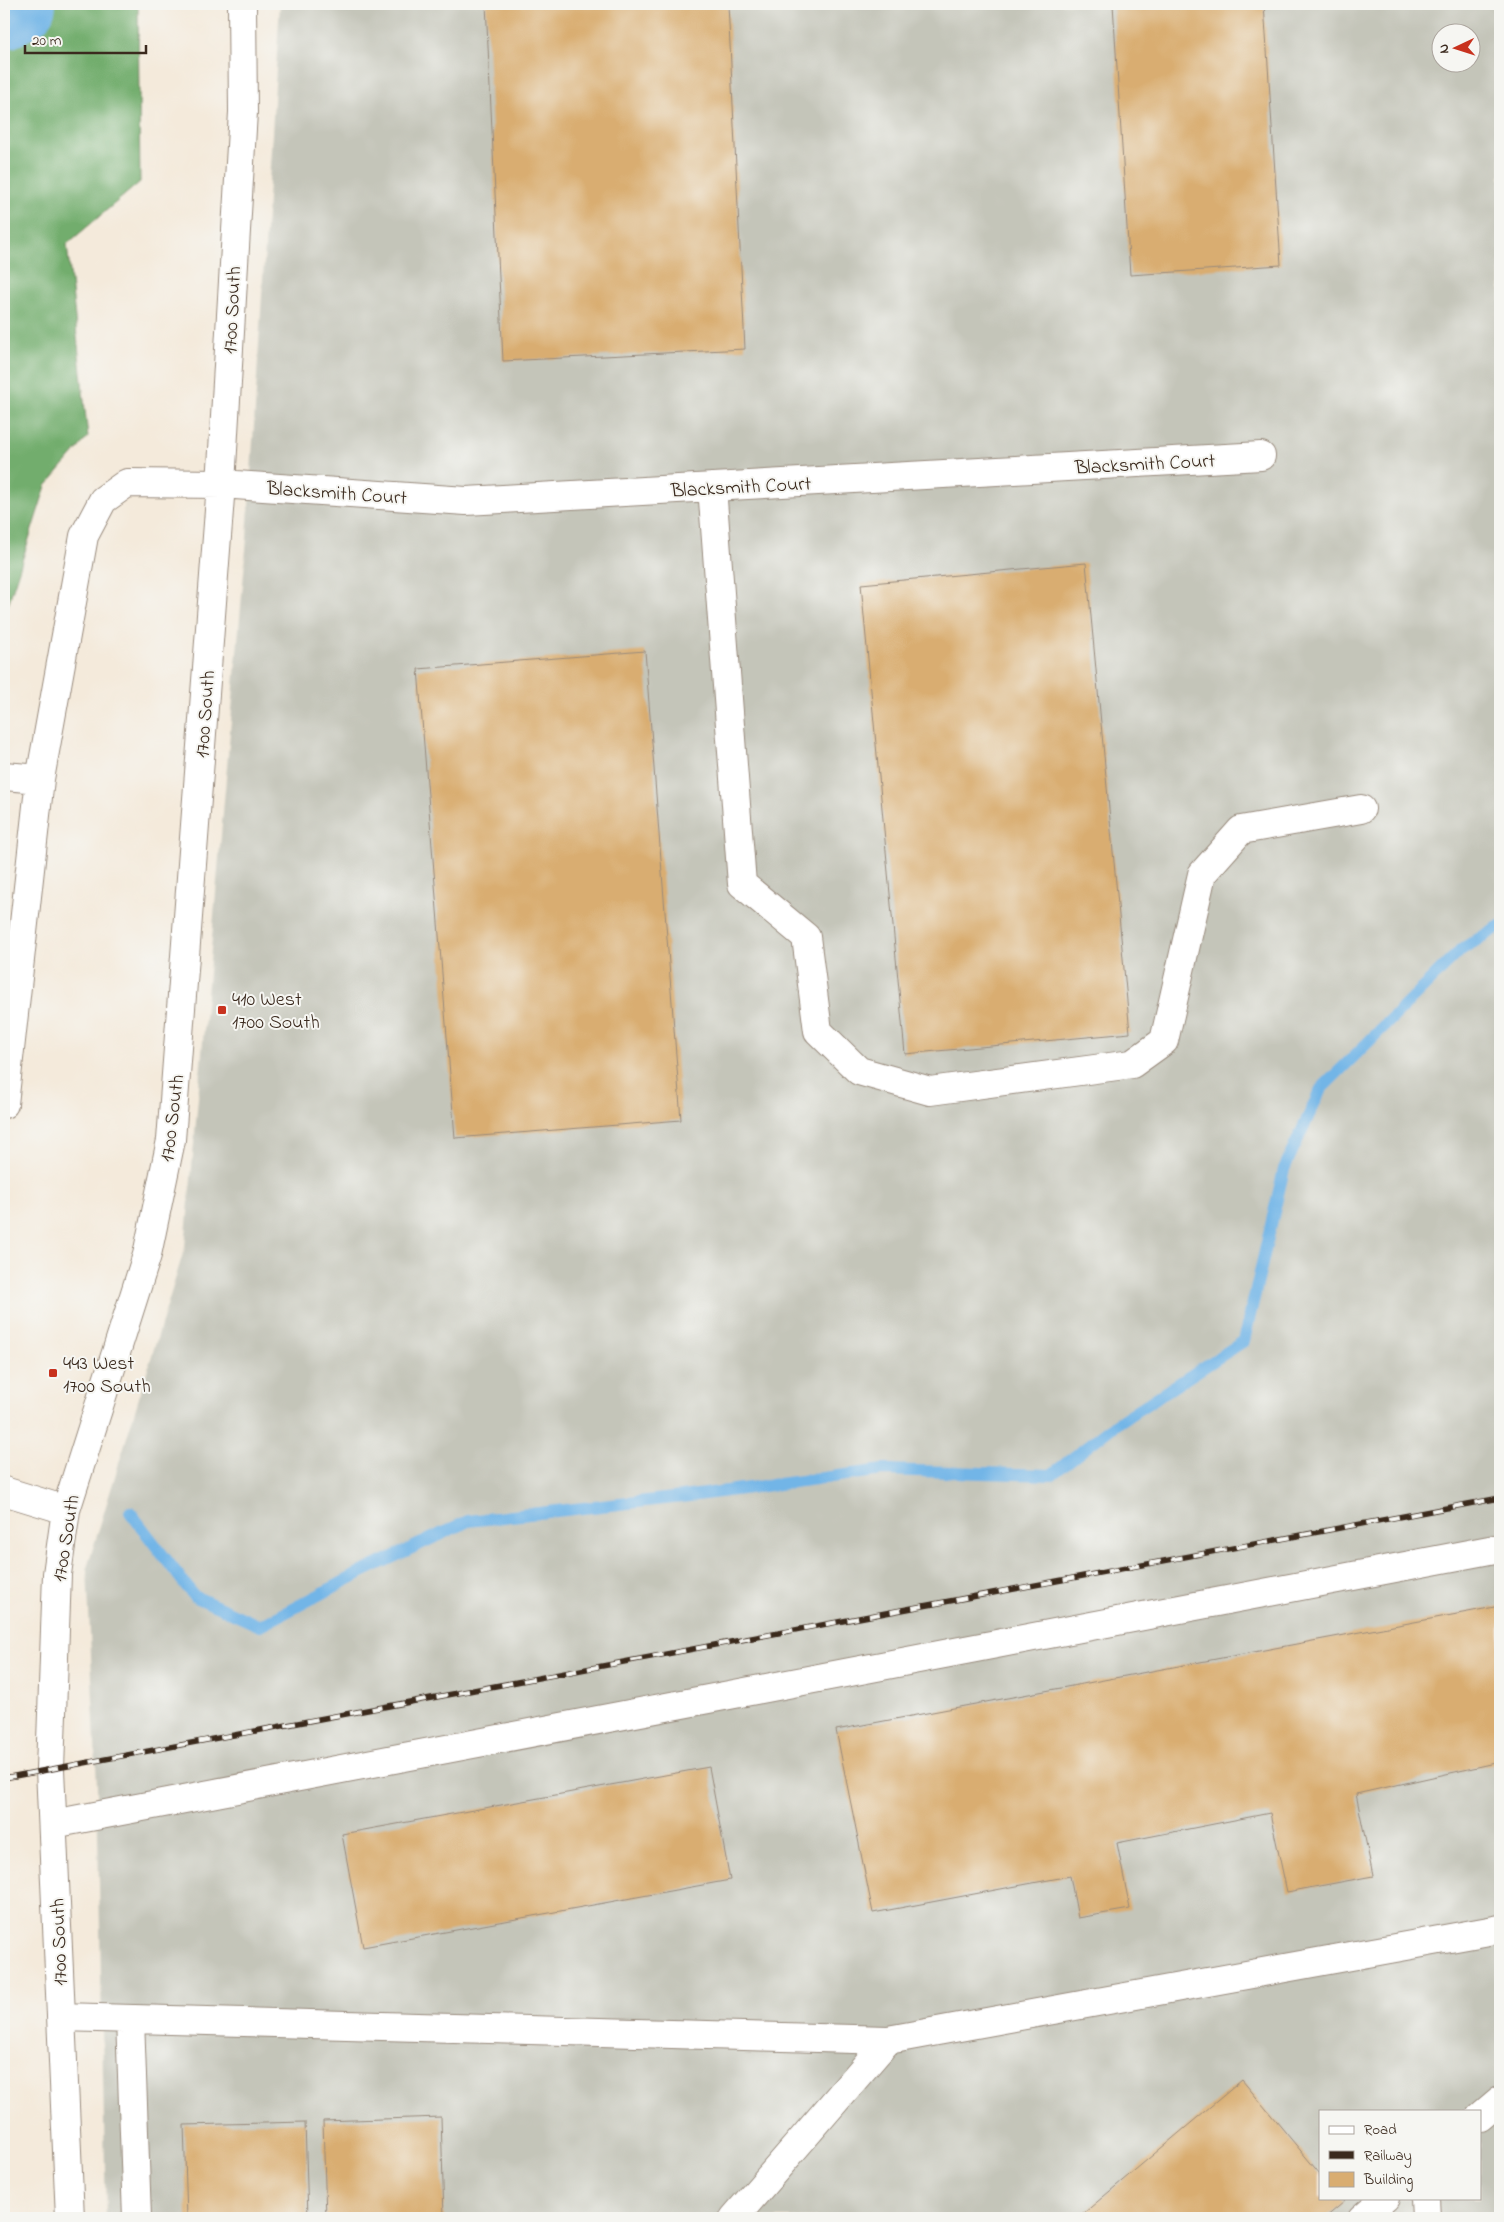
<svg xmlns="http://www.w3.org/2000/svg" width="1504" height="2222" viewBox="0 0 1504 2222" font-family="'Indie Flower',sans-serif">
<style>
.industrial{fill:#c4c5b9;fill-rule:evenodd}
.forest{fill:#72ad6d;stroke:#566c46}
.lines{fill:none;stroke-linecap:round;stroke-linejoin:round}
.stream{stroke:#72b5e7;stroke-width:12}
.river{stroke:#72b5e7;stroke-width:72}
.building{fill:#d9ad71}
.minor-casing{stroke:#988a7c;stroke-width:30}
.minor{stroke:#fff;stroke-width:28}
.rail-casing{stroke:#3b2a1e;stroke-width:5.5}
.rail{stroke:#f6f6f2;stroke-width:4;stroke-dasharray:11;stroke-linecap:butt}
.poi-dot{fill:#c8321e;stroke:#f6f6f2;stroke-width:2}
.labels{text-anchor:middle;stroke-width:4;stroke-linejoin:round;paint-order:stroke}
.street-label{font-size:20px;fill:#3b2a1e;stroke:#f6f6f2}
.poi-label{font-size:20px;fill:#3b2a1e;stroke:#f6f6f2;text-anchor:start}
</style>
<rect width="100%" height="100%" fill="#f6f6f2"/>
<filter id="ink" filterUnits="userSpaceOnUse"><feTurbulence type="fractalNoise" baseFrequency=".02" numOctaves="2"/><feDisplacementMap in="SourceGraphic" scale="10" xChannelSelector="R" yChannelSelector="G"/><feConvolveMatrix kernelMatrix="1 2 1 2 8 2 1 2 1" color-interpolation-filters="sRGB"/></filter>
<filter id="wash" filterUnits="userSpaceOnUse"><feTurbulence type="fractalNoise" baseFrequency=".0096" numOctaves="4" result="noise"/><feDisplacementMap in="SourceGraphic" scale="20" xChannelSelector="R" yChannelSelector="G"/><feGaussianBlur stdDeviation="1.12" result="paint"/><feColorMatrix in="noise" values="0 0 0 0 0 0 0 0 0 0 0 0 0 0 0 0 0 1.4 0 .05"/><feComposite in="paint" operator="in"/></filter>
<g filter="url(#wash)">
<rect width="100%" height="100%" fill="#f4eadb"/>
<path class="industrial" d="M280,4H1500V2218H106L97,1786L87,1568L185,1247L247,538ZM1442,32H1472V62H1442ZM1320,2111H1480V2198H1320Z"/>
<path class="forest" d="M4,4H138L140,182L67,244L88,437L46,486L4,617Z"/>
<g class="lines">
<path class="stream" d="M130,1512L194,1596L260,1626L364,1571L468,1521L682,1497L883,1470L1051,1475L1116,1424L1244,1341L1284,1169L1321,1089L1462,949L1500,926"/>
<path class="river" d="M4,13L20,4"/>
</g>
<g id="blocks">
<path class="building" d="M486,4H728L745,349L503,361Z
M1113,4H1264L1281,265L1130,275Z
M1086,563L1130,1033L905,1054L861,584Z
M645,651L681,1120L455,1138L418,669Z
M1500,1606V1762L1356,1794L1373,1876L1287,1892L1270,1813L1117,1843L1130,1909L1078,1918L1070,1876L873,1913L836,1730Z
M709,1767L730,1880L363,1947L342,1834Z
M1242,2080L1320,2174V2198H1341L1344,2202L1325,2218H1078Z
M441,2117L444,2218H326L323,2121Z
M305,2122L308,2218H187L184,2125Z"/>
</g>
</g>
<g filter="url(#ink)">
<use href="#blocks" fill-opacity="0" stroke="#988a7c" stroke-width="1"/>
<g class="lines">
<g class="minor-casing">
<path id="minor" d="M712,487L742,884L806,937L818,1031L859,1071L930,1091L1132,1064L1164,1041L1202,874L1241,830L1361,809
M4,776L40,779
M4,1104L40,779L84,536L103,500L127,483L221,484L466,501L1261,456
M4,1491L66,1510
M53,1824L1500,1548
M61,2017L888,2040L1500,1929
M130,2019L137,2218
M1480,2117L1500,2100
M1425,2198L1426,2218
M70,2218L50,1769L57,1574L66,1510L147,1255L171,1140L221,484L243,112L242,4
M734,2218L888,2040
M1362,2218L1385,2198"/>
</g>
<use href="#minor" class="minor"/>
<g class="rail-casing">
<path id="rail" d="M4,1778L1500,1498"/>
</g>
<use href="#rail" class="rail"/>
</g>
</g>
<g class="poi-dot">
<rect x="217" y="1005" width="10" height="10" rx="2.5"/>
<rect x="48" y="1368" width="10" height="10" rx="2.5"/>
</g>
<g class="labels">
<g class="street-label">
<text transform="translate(231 310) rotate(-87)" y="7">1700 South</text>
<text transform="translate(1145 463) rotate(-3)" y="7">Blacksmith Court</text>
<text transform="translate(741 486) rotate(-3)" y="7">Blacksmith Court</text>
<text transform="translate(337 492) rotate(4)" y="7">Blacksmith Court</text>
<text transform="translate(204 714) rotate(-86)" y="7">1700 South</text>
<text transform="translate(171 1118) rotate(-83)" y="7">1700 South</text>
<text transform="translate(65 1538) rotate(-81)" y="7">1700 South</text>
<text transform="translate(58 1942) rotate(-92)" y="7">1700 South</text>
</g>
<g class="poi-label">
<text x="232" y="1005">410 West<tspan x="232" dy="23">1700 South</tspan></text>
<text x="63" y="1369">443 West<tspan x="63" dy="23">1700 South</tspan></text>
</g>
</g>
<rect width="1504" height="2222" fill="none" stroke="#f6f6f2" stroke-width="20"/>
<rect x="1319" y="2110" width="162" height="90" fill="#f6f6f2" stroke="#aba49d"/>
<rect x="1329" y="2126" width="25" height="8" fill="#ffffff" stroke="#aba49d"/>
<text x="1364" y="2134" font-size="15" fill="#3b2a1e">Road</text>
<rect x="1329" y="2151" width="25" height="8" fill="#3b2a1e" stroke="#aba49d"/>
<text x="1364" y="2160" font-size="15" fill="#3b2a1e">Railway</text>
<rect x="1329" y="2172" width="25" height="15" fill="#d9ad71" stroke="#aba49d"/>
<text x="1364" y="2184" font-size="15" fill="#3b2a1e">Building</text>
<g transform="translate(1456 48) rotate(266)"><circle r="24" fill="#f6f6f2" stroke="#aba49d"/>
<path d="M0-4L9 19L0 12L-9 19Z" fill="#c8321e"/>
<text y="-8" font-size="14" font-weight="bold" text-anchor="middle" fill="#3b2a1e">N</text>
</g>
<path d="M25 45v8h121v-8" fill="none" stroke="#3b2a1e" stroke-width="2.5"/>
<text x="32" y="45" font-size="15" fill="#3b2a1e" stroke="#f6f6f2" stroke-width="4" paint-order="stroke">20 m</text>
</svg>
